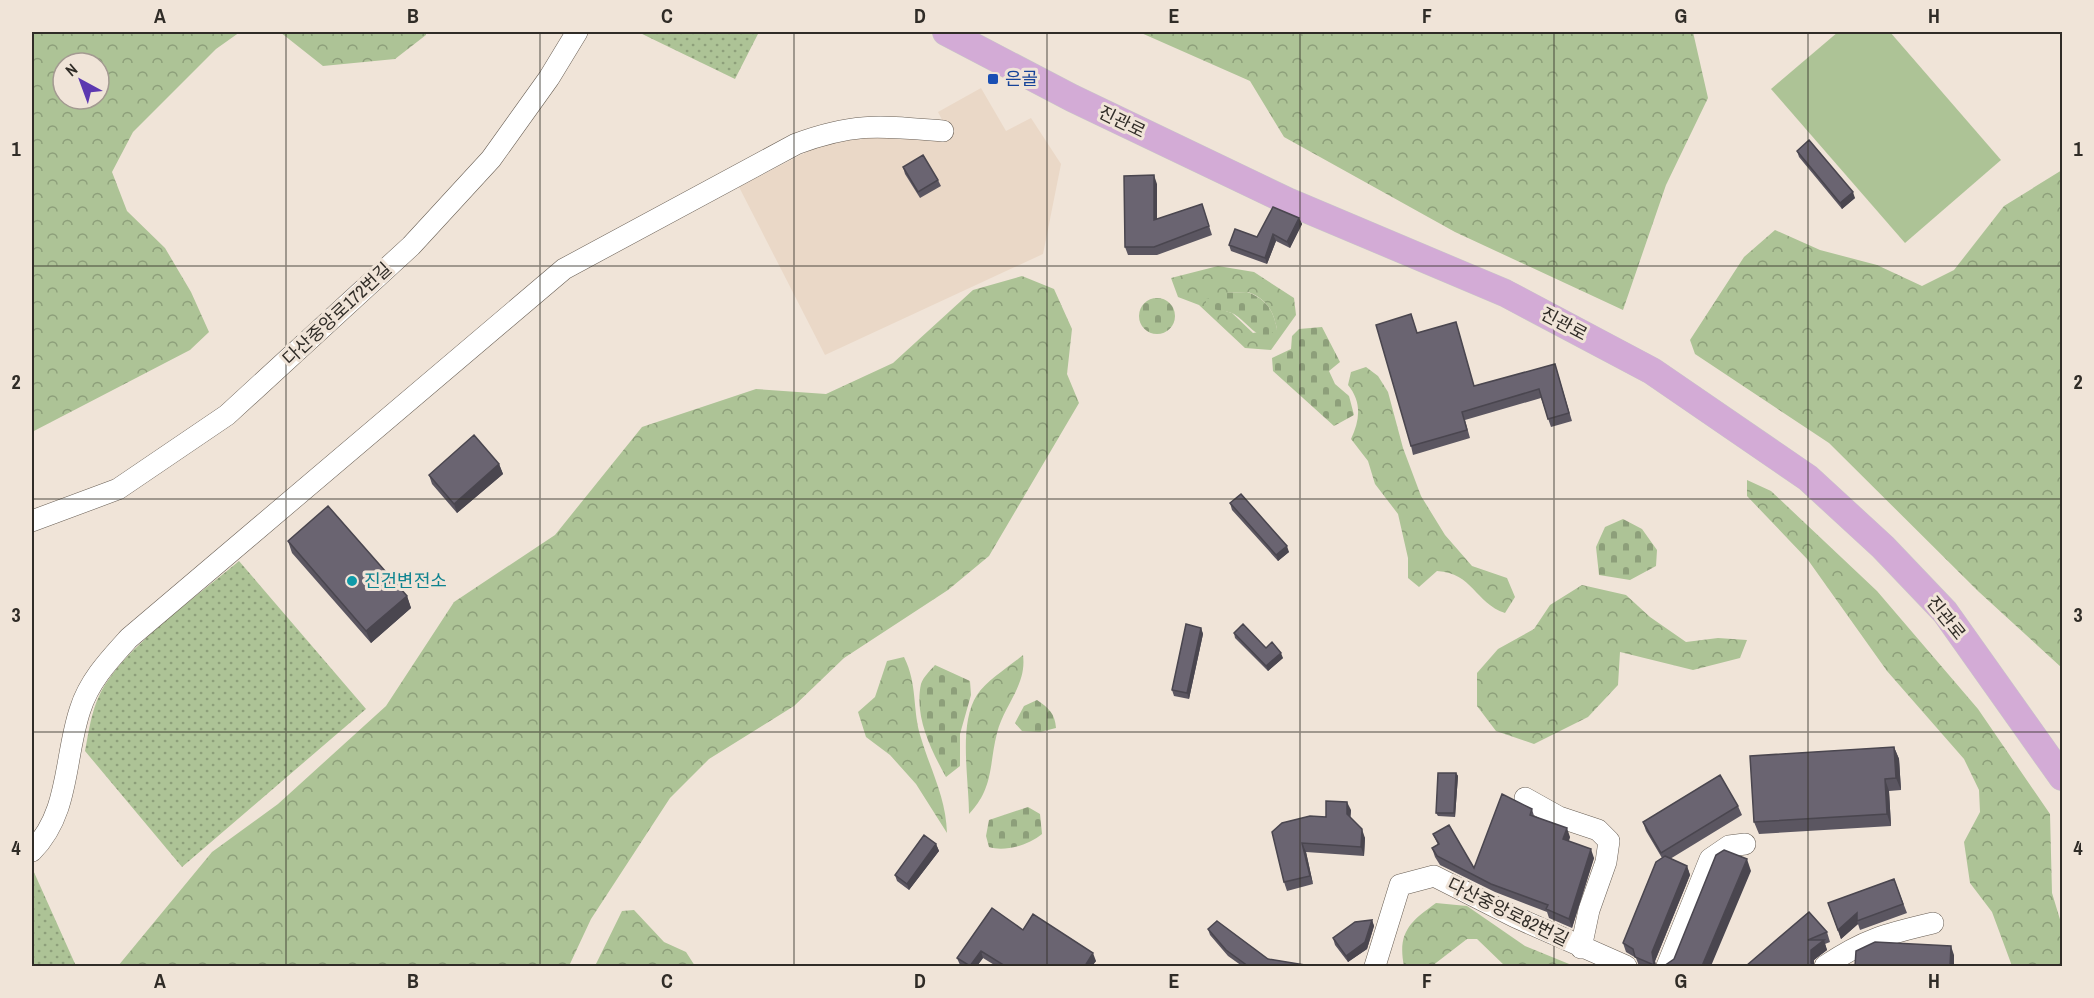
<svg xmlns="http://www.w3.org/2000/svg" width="2094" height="998" viewBox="0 0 2094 998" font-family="'Archivo Narrow','Noto Sans KR',sans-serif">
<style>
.built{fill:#ead8c7}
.grass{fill:url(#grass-dots)}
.forest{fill:url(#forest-crowns);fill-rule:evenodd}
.cemetery{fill:url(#cemetery-stones)}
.park{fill:#adc396}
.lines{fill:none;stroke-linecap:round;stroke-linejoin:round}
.minor-casing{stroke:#685e54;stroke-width:22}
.major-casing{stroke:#c9c8c7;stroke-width:28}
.minor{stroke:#fff;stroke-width:21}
.major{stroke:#d3abd6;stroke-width:27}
.wall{fill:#5b5661}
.shaded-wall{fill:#4a464f}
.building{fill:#6a6471;stroke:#4a464f;stroke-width:1.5}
.grid{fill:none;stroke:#302c27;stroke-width:1.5;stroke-opacity:0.55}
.transit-dot{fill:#1a4fb4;stroke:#f0e4d8;stroke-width:2}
.culture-dot{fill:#0f9aa8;stroke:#f0e4d8;stroke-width:2}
.labels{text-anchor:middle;stroke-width:6;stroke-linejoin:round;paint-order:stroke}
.transit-label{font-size:18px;fill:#164399;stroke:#f0e4d8;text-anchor:start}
.street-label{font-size:18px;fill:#302c27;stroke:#f0e4d8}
.culture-label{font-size:18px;fill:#0d838f;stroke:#f0e4d8;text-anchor:start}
.neatline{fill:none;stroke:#302c27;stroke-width:2}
.grid-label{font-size:20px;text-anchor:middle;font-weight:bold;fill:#302c27}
</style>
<defs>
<pattern id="grass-dots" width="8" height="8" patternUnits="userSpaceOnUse" patternTransform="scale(1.5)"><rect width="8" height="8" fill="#adc396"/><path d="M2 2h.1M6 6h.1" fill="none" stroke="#8d9f7a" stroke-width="1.8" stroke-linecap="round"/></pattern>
<pattern id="forest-crowns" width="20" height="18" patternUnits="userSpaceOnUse" patternTransform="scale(1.5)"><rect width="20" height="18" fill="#adc396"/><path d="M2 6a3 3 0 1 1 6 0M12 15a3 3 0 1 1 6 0" fill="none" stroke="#8d9f7a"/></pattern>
<pattern id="cemetery-stones" width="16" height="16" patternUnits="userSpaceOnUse" patternTransform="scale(1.5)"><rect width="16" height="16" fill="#adc396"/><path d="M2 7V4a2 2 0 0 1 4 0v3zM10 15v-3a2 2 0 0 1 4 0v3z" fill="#8d9f7a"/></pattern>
</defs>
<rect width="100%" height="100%" fill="#f0e4d8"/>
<path class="built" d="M981,88L1006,131L1031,118L1061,164L1043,254L825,355L739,187L822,144L885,133L952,139L938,112Z"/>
<path class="grass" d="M638,32H759L735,79Z
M239,561L366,709L182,867L85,751C89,731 91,712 100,694C123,648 199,595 239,561Z
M33,870L76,966H32Z"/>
<path class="forest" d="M32,32H240L216,49L133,132L112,172L127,211L165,248L191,292L209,332L190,350L32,432ZM63,63H99V99H63Z
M280,32H426V35L395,59L323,66Z
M1139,32H1693L1708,98L1666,185L1623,310L1455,232L1284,137L1250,81Z
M2062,170V668L1979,592L1829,443L1695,354L1690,340L1744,257L1775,230L1820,250L1877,265L1922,286L1954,270L2004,206Z
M1218,266L1254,272L1294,298L1296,315L1271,350L1245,348L1199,305L1178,297L1171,278ZM1248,292C1266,299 1273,309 1277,329L1253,333L1232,313L1219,309L1226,293Z
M1022,276L1054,289L1072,329L1067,374L1079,403L989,556L948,590L844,658L794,706L709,759L670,798L591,919L569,966H118L212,852L278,804L386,706L454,602L555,535L642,427L756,389L826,394L893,363L973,290Z
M1366,367L1378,376L1388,392L1403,448L1421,496L1445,535L1472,566L1507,578L1515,597L1505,613C1475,603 1473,573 1437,571L1419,587L1408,578V558L1398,514L1375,484L1368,461L1351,439C1360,420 1362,402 1348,385L1351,372Z
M1747,480L1771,491L1877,591L1978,709L2050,814L2052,893L2062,926V966H2012L1992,912L1970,883L1964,842L1980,812L1979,790L1964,759L1887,671L1808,560L1747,496Z
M1582,585L1626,595L1650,617L1686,642L1718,638L1747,640L1740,658L1693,670L1620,652L1618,685L1588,717L1534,744L1496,731L1477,706V673L1498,649L1534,629L1550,605Z
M1023,655C1027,685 1004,705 997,733C989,764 994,788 969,814C969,779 958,724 977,695C987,680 1009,667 1023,655Z
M904,657C918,685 912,710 921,738C931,771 946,798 947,833L916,784L890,755L866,737L858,712L875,697L887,661Z
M1436,903L1467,906L1525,946L1574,966H1505L1477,939H1467L1432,966H1404C1397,932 1411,921 1436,903Z
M634,910L664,942L686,952L695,966H595L622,911Z"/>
<path class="cemetery" d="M1247,292C1266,299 1273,309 1277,329L1265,338C1252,332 1246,322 1234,314C1225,309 1212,312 1206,305V299L1226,293Z
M1139 316a18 18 0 1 1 36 0a18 18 0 1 1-36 0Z
M1322,327L1340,362L1329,371L1335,384L1349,396L1354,415L1334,426L1273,371L1272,358L1291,349L1292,336L1299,329Z
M1623,519L1642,529L1657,550L1656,566L1630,580L1599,575L1596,547L1605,527Z
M935,665L970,681L971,695L960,734V766L946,777C931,750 914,716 921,684C923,677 931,670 935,665Z
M1037,700C1049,708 1055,714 1056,728L1040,732L1022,731L1015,723L1024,706Z
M1028,807L1040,814L1042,834C1029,845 1005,852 989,847L986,836L989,820Z"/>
<path class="park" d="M1838,32H1890L2001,160L1905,243L1771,89Z"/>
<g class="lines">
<g class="minor-casing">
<path id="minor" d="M32,521L118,489L227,415L411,246L491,159L549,78L577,32
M1525,798L1559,817L1598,830L1609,841L1606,862L1589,910L1581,948
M32,851C70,813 64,758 80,710C89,681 109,660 129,638L564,269L796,144C855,122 881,126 943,131
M1375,966L1400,885L1434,876L1515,917L1626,966
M1667,966L1710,859L1729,846L1745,844
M1825,966C1865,939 1886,934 1933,923"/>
</g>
<g class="major-casing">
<path id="major" d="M946,32L1072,98L1287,201L1505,293L1652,371L1808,478L1883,547L1945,612L2062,777"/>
</g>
<use href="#minor" class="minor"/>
<use href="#major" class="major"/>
</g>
<path class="wall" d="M1797,151L1855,198L1842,209L1799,157Z
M903,167L938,180L941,186L920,198L905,174Z
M1157,184V219L1202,204L1212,235L1157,255H1128L1125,247Z
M1299,218L1302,224L1290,248L1276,241L1267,264L1231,251L1229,245L1257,237Z
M1411,314L1417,333L1456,322L1474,386L1555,364L1572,421L1551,427L1541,398L1465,420L1470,438L1413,455L1411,446Z
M499,464L503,474L457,513L432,484L429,475Z
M1230,503L1289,552L1278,561L1232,510Z
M288,541L407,596L411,608L371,643L292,553Z
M1201,628L1203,634L1189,699L1174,696L1172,690Z
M1234,633L1266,648L1283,658L1268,671L1235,638Z
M1894,747L1899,759L1901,790L1889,791L1891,826L1759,834L1754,822Z
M1456,773L1458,776L1455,817L1438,816L1436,813Z
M1738,806L1742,815L1670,859L1687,866L1690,875L1655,961L1656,966H1639L1636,958L1626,952L1623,943L1662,858L1646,831L1643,822Z
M1532,809L1534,816L1570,837L1569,841L1594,858L1572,928L1549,918L1547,912L1495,892L1440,865L1435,857L1432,848L1438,845L1433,834L1474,868Z
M1351,810L1350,818L1365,838L1364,856L1306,852L1313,884L1287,891L1284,882L1272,832Z
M936,844L939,851L909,890L897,881L895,875Z
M1894,879L1907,913L1860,930L1858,924L1841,939L1828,903Z
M1809,912L1827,932L1830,942L1825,944L1827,950L1814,960L1746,966Z
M1372,920L1374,926L1367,949L1348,962L1335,945L1333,938Z
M1208,929L1268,959L1311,966H1242L1228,956L1210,935Z
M1023,930L1096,961L1092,966H996L983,958L977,966H962L960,965L957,958Z"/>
<path class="shaded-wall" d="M1154,175L1157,184V228L1154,220Z
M1853,192L1855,198L1842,209L1840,203Z
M1299,218L1302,224L1290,248L1287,242Z
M1273,234L1276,241L1267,264L1265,258Z
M499,464L503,474L457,513L454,504Z
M1287,546L1289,552L1278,561L1276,555Z
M407,596L411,608L371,643L366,631Z
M1201,628L1203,634L1189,699L1187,693Z
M1281,653L1283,658L1268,671L1266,666Z
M1894,747L1899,759L1901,790L1896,778Z
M1456,773L1458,776L1455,817L1454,813Z
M1885,779L1889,791L1891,826L1887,814Z
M1347,802L1351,810L1350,823L1347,814Z
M1567,828L1570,837L1566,847L1563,839Z
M1362,829L1365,838L1364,856L1361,847Z
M1302,843L1306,852L1313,884L1310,876Z
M936,844L939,851L909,890L907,884Z
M1591,849L1594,858L1572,928L1569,919Z
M1747,859L1751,871L1711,966H1702Z
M1687,866L1690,875L1655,961L1656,966H1654L1652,952Z
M1857,913V921L1858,924L1841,939L1838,930Z
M1372,920L1374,926L1367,949L1348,962L1346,956Z
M1824,940L1827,950L1814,960V966L1811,963V950Z
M1951,946L1954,955V966H1950Z
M981,951L983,958L977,966H970Z
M1093,953L1096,961L1092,966H1085Z"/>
<path class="building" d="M1809,140L1853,192L1840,203L1797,151Z
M923,155L938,180L918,192L903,167Z
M1154,175V220L1202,204L1209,226L1154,247H1125L1124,176Z
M1273,207L1299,218L1287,242L1273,234L1265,258L1229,245L1235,229L1257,237Z
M1411,314L1417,333L1456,322L1474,386L1555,364L1569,413L1548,419L1539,389L1462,412L1467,430L1411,446L1376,325Z
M474,435L499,464L454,504L429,475Z
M1241,494L1287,546L1276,555L1230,503Z
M328,506L407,596L366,631L288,541Z
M1186,624L1201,628L1187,693L1172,690Z
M1243,624L1266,648L1272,642L1281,653L1266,666L1234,633Z
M1894,747L1896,778L1885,779L1887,814L1754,822L1750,756Z
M1438,773H1456L1454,813H1436Z
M1720,775L1738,806L1661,853L1643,822Z
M1502,794L1532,809L1530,815L1567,828L1563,839L1591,849L1569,919L1546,909L1548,905L1491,884L1437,856L1432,848L1439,844L1433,834L1449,825L1474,868Z
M1326,801L1347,802V814L1362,829L1361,847L1302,843L1310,876L1284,882L1272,832L1282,823L1310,816L1326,817Z
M924,835L936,844L907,884L895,875Z
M1724,850L1747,859L1702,966H1664L1674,959L1716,855Z
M1665,856L1687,866L1652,952L1654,965L1635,957L1633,949L1623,943L1656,862Z
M1894,879L1903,904L1857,921V913L1838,930L1828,903Z
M992,908L1023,930L1033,914L1093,953L1085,966H1005L981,951L970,966L957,958Z
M1809,912L1827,932L1808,940H1824L1811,950V963L1814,966H1746Z
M1372,920L1365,942L1346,956L1333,938L1355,922Z
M1217,921L1268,959L1311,966H1248L1226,950L1208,929Z
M1875,942L1951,946L1950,966H1855L1856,951Z"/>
<path class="grid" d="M286,32V966M540,32V966M794,32V966M1047,32V966M1300,32V966M1554,32V966M1808,32V966M32,266H2062M32,499H2062M32,732H2062"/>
<rect class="transit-dot" x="987" y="73" width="12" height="12" rx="3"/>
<circle class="culture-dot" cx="352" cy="581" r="6"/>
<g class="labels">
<g class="transit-label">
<text x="1005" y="85">은골</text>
</g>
<g class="street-label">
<text transform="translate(1122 122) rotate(26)" y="6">진관로</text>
<text transform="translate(337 314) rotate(-43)" y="6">다산중앙로172번길</text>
<text transform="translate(1564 324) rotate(28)" y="6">진관로</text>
<text transform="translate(1946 618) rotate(51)" y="6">진관로</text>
<text transform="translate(1508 912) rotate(26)" y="6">다산중앙로82번길</text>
</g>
<g class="culture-label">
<text x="364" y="587">진건변전소</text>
</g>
</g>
<rect width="2094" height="998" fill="none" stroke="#f0e4d8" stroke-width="66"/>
<g transform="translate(81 81) rotate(319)"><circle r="28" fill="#f0e4d8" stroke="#a39a91" stroke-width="1.5"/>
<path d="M0-4.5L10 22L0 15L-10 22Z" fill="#5c38b0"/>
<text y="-9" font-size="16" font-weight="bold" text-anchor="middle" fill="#302c27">N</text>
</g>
<rect x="33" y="33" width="2028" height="932" class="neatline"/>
<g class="grid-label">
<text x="160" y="23">A</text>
<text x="413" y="23">B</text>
<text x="667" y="23">C</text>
<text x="920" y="23">D</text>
<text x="1174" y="23">E</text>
<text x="1427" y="23">F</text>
<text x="1681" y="23">G</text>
<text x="1934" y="23">H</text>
<text x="16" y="156">1</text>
<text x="2078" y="156">1</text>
<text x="16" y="389">2</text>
<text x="2078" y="389">2</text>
<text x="16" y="622">3</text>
<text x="2078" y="622">3</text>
<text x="16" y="855">4</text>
<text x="2078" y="855">4</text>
<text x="160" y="988">A</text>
<text x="413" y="988">B</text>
<text x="667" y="988">C</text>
<text x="920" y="988">D</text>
<text x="1174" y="988">E</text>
<text x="1427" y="988">F</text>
<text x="1681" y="988">G</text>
<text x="1934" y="988">H</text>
</g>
</svg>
